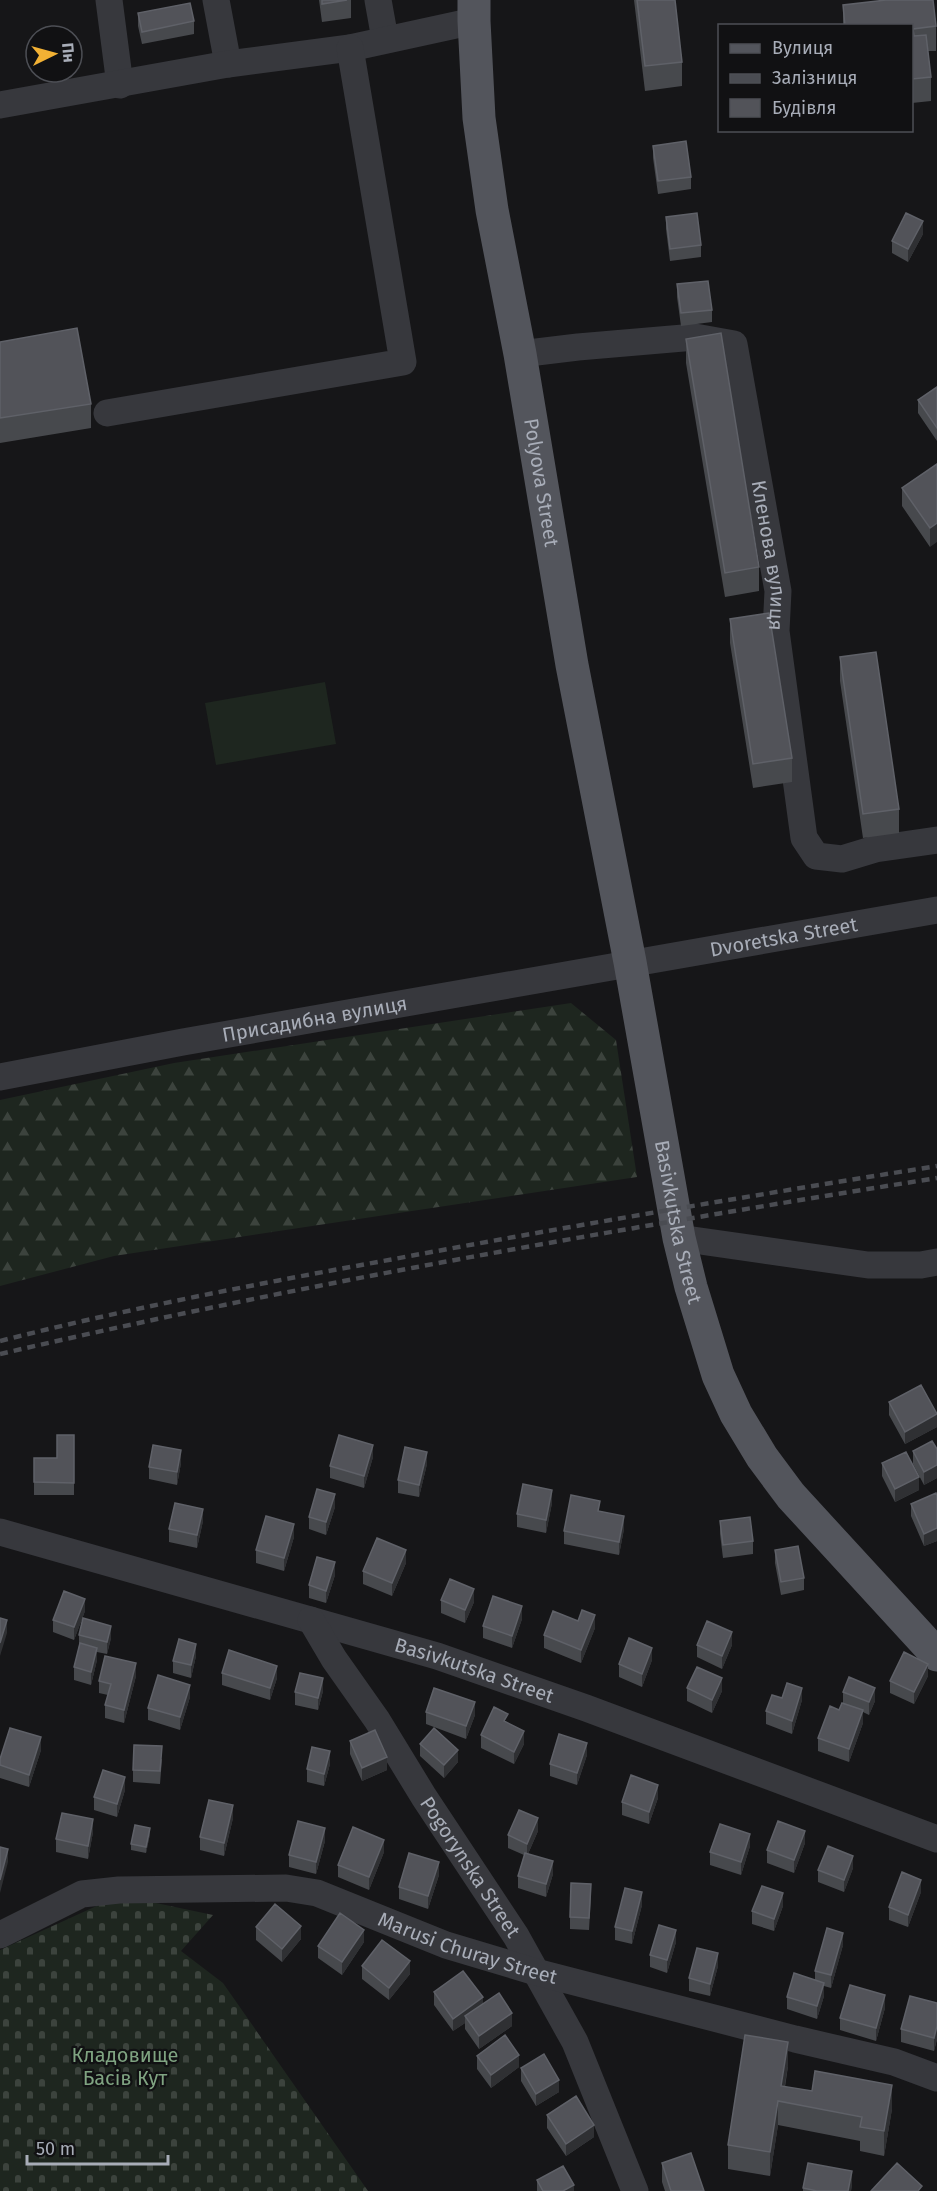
<svg xmlns="http://www.w3.org/2000/svg" width="937" height="2191" viewBox="0 0 937 2191" font-family="'Fira Sans',sans-serif">
<style>
.forest{fill:url(#forest-firs)}
.cemetery{fill:url(#cemetery-stones)}
.garden{fill:#1e261f}
.lines{fill:none;stroke-linecap:round;stroke-linejoin:round}
.minor{stroke:#37383d;stroke-width:27}
.major{stroke:#53555c;stroke-width:33}
.rail{stroke:#4a4c52;stroke-width:4.5;stroke-dasharray:8 6;stroke-linecap:butt}
.wall{fill:#47494d}
.shaded-wall{fill:#2f3033}
.building{fill:#525359;stroke:#5f6168;stroke-width:1.5}
.labels{text-anchor:middle;stroke-width:4.5;stroke-linejoin:round;paint-order:stroke}
.street-label{font-size:20px;fill:#a8adb8;stroke:#111113}
.park-label{font-size:20px;fill:#7fa381;stroke:#111113}
</style>
<defs>
<pattern id="forest-firs" width="22" height="20" patternUnits="userSpaceOnUse" patternTransform="scale(1.5)"><rect width="22" height="20" fill="#1e261f"/><path d="M5 1l3.5 6h-7zM16 11l3.5 6h-7z" fill="#3c433d"/></pattern>
<pattern id="cemetery-stones" width="16" height="16" patternUnits="userSpaceOnUse" patternTransform="scale(1.5)"><rect width="16" height="16" fill="#1e261f"/><path d="M2 7V4a2 2 0 0 1 4 0v3zM10 15v-3a2 2 0 0 1 4 0v3z" fill="#3c433d"/></pattern>
</defs>
<rect width="100%" height="100%" fill="#161618"/>
<path class="forest" d="M571,1003L616,1040L637,1177L114,1256L0,1286V1100L174,1063Z"/>
<path class="cemetery" d="M114,1898L137,1899L213,1915L181,1951L223,1983L368,2191H0V1950Z"/>
<path class="garden" d="M325,682L336,744L216,765L205,703Z"/>
<g class="lines">
<g class="minor">
<path d="M109,0L120,85"/>
<path d="M216,0L228,64"/>
<path d="M378,0L385,39"/>
<path d="M0,105L228,64L350,48L474,21"/>
<path id="s1" d="M520,354L578,347L695,337L734,344L778,591L776,631L804,838L816,856L842,859L875,849L937,840"/>
<path d="M107,413L403,362L350,48"/>
<path id="s2" d="M0,1077L183,1042L937,910"/>
<path d="M679,1238L868,1265H921L937,1262"/>
<path id="s3" d="M0,1532L437,1656L586,1708L937,1839"/>
<path id="s4" d="M311,1620L334,1659L377,1720L424,1797L516,1936L536,1972L575,2042L635,2191"/>
<path id="s5" d="M0,1935L82,1894L119,1890L286,1888L317,1893L446,1945L536,1972L795,2039L894,2062L937,2078"/>
</g>
<path class="major" id="s6" d="M474,0V21L479,118L492,210L520,354L572,665L630,962L679,1238L691,1287L718,1375L736,1414L762,1457L791,1496L937,1655"/>
<path class="rail" d="M0,1341C130,1308 262,1283 394,1259C575,1225 755,1195 937,1166
M0,1354C310,1282 623,1228 937,1178"/>
</g>
<path class="wall" d="M319,0H351V18L322,22Z
M634,0H675L682,62V86L645,91Z
M879,0H933L936,26V51H928L931,77V101L912,103V26H843V5L879,1Z
M138,13L194,21V34L142,44L138,26Z
M653,146L691,177V189L658,194L653,158Z
M666,217L701,245V257L670,261L666,229Z
M923,234L908,262L892,253V241Z
M677,284L712,310V322L681,326L677,297Z
M686,339L759,567V591L725,597L686,363Z
M0,342L91,404V428L0,443Z
M937,387V441L918,413V400Z
M937,464L930,547L902,506V488Z
M730,619L792,758V782L753,788L730,643Z
M840,657L899,809V833L863,838L840,681Z
M889,1402L937,1427L905,1444L889,1415Z
M74,1435V1495H34V1458H57Z
M937,1449V1478L924,1485L913,1464V1451Z
M373,1457L364,1488L330,1478V1466Z
M181,1463L177,1485L149,1479V1467Z
M882,1463L919,1490L895,1502L882,1476Z
M427,1464L419,1497L398,1493V1480Z
M937,1496V1541L924,1546L911,1516V1504Z
M552,1503L546,1533L517,1527V1514Z
M335,1507L326,1535L309,1529V1517Z
M600,1512L624,1529L619,1555L564,1544V1531Z
M203,1521L197,1548L169,1542V1529Z
M720,1521L753,1541V1554L723,1558L720,1534Z
M294,1537L284,1571L256,1563V1550Z
M775,1550L804,1578V1590L781,1595L775,1563Z
M406,1563L392,1596L363,1584V1571Z
M335,1575L326,1603L309,1598V1585Z
M441,1600L474,1602L465,1623L441,1613Z
M85,1611L74,1640L53,1632V1620Z
M522,1619L512,1648L483,1638V1626Z
M595,1628L581,1663L544,1648V1635Z
M79,1635L111,1638L107,1654L97,1652V1660L91,1685L74,1680V1667L79,1646Z
M697,1645H732L722,1669L697,1657Z
M196,1656L191,1678L173,1673V1661Z
M652,1660L642,1687L619,1677V1664Z
M222,1673L277,1678L270,1700L222,1685Z
M136,1676L124,1723L105,1718V1705L108,1695L99,1693V1681Z
M928,1676L914,1704L890,1693V1681Z
M687,1688L722,1691L712,1713L687,1701Z
M323,1691L318,1710L295,1705V1692Z
M843,1692L875,1701L869,1715L863,1712V1723L849,1762L818,1751V1738L843,1703Z
M190,1697L180,1730L148,1720V1708Z
M782,1698L802,1700L792,1734L766,1724V1711Z
M426,1712L475,1715L466,1739L426,1724Z
M481,1735L524,1744L514,1764L481,1748Z
M350,1741L387,1770L362,1781L350,1754Z
M420,1744L458,1762L444,1778L420,1756Z
M41,1750L29,1787L0,1778V1759Z
M587,1755L577,1785L550,1776V1764Z
M162,1759L160,1784L133,1782V1770Z
M330,1764L324,1786L307,1782V1769Z
M125,1790L117,1817L94,1810V1797Z
M658,1798L649,1824L622,1815V1802Z
M233,1818L224,1856L200,1850V1837Z
M538,1831L528,1854L553,1874L546,1897L518,1888V1876L524,1855L508,1848V1835Z
M93,1832L88,1859L56,1852V1839Z
M150,1834L146,1853L131,1850V1844Z
M325,1841L316,1874L289,1867V1855Z
M805,1843L794,1873L767,1863V1850Z
M750,1846L741,1875L710,1865V1852Z
M384,1852L369,1890L338,1877V1865Z
M853,1868L844,1892L818,1882V1870Z
M439,1875L428,1909L399,1899V1887Z
M921,1892L908,1927L889,1920V1907Z
M591,1896L589,1930L570,1929V1917Z
M642,1905L632,1944L615,1940V1927Z
M783,1906L774,1931L752,1924V1911Z
M256,1927L301,1939L282,1962L256,1940Z
M364,1942L342,1975L318,1958V1946Z
M676,1942L667,1973L650,1967V1955Z
M843,1945L831,1988L824,1986V1996L817,2019L787,2009V1997L815,1980V1971Z
M362,1966L410,1974L389,2000L362,1979Z
M718,1966L710,1996L689,1991V1978Z
M434,1992L483,2004L512,2026L479,2049L465,2029V2023L453,2031L434,2005Z
M937,2003V2039L934,2051L901,2042V2029Z
M885,2008L876,2041L840,2030V2018Z
M477,2056L519,2067L491,2088L477,2069Z
M788,2066L785,2087L892,2109L884,2156L860,2151V2141L778,2125L770,2176L728,2169V2145Z
M521,2068L559,2092L536,2106L521,2081Z
M547,2115L594,2137L566,2156L547,2128Z
M662,2163L704,2191H665L662,2182Z
M537,2180L574,2191H537Z
M852,2184L851,2191H803V2188Z"/>
<path class="shaded-wall" d="M923,221V234L908,262V249Z
M937,523V542L930,547V528Z
M937,1414V1427L905,1444V1432Z
M373,1445V1457L364,1488V1476Z
M181,1450V1463L177,1485V1472Z
M427,1452V1464L419,1497V1485Z
M937,1465V1478L924,1485V1472Z
M919,1477V1490L895,1502V1489Z
M552,1490V1503L546,1533V1520Z
M335,1494V1507L326,1535V1522Z
M203,1509V1521L197,1548V1535Z
M624,1516V1529L619,1555V1542Z
M294,1524V1537L284,1571V1558Z
M937,1528V1541L924,1546V1534Z
M406,1550V1563L392,1596V1583Z
M335,1562V1575L326,1603V1591Z
M474,1589V1602L465,1623V1610Z
M85,1599V1611L74,1640V1627Z
M522,1606V1619L512,1648V1636Z
M595,1615V1628L581,1663V1650Z
M7,1620V1633L0,1656V1643Z
M111,1626V1638L107,1654V1642Z
M732,1632V1645L722,1669V1656Z
M196,1644V1656L191,1678V1665Z
M97,1648V1660L91,1685V1672Z
M652,1648V1660L642,1687V1674Z
M136,1663V1676L124,1723V1710Z
M928,1664V1676L914,1704V1692Z
M277,1666V1678L270,1700V1688Z
M323,1678V1691L318,1710V1698Z
M722,1678V1691L712,1713V1700Z
M190,1685V1697L180,1730V1717Z
M802,1688V1700L792,1734V1721Z
M875,1688V1701L869,1715V1702Z
M475,1702V1715L466,1739V1726Z
M863,1710V1723L849,1762V1749Z
M524,1731V1744L514,1764V1752Z
M41,1737V1750L29,1787V1775Z
M587,1743V1755L577,1785V1773Z
M458,1750V1762L444,1778V1765Z
M330,1751V1764L324,1786V1774Z
M387,1757V1770L362,1781V1768Z
M125,1777V1790L117,1817V1804Z
M658,1785V1798L649,1824V1812Z
M233,1805V1818L224,1856V1843Z
M538,1818V1831L527,1856V1844Z
M93,1819V1832L88,1859V1846Z
M150,1828V1834L146,1853V1847Z
M325,1828V1841L316,1874V1862Z
M805,1831V1843L794,1873V1860Z
M750,1834V1846L741,1875V1862Z
M384,1840V1852L369,1890V1877Z
M8,1849V1862L0,1893V1880Z
M853,1856V1868L844,1892V1880Z
M553,1861V1874L546,1897V1884Z
M439,1862V1875L428,1909V1896Z
M921,1880V1892L908,1927V1915Z
M642,1892V1905L632,1944V1931Z
M783,1893V1906L774,1931V1919Z
M301,1926V1939L282,1962V1949Z
M364,1930V1942L342,1975V1962Z
M676,1930V1942L667,1973V1960Z
M843,1933V1945L831,1988V1975Z
M718,1953V1966L710,1996V1984Z
M410,1961V1974L389,2000V1988Z
M824,1983V1996L817,2019V2006Z
M885,1995V2008L876,2041V2028Z
M483,1997V2010L465,2016V2023L453,2031V2019Z
M512,2013V2026L479,2049V2036Z
M937,2026V2039L934,2051V2038Z
M788,2042V2066L782,2101L781,2086Z
M519,2055V2067L491,2088V2075Z
M559,2080V2092L536,2106V2094Z
M892,2085V2109L884,2156V2131Z
M778,2101V2125L770,2176V2152Z
M594,2125V2137L566,2156V2144Z
M852,2171V2184L851,2191H848Z
M574,2185V2191H563Z"/>
<path class="building" d="M322,0H347L322,4Z
M637,0H675L682,62L645,66Z
M886,0H933L936,26L913,29L914,36L926,35L931,77L912,79V26H845L843,5Z
M190,3L194,21L142,32L138,13Z
M686,141L691,177L658,181L653,146Z
M697,213L701,245L670,249L666,217Z
M906,213L923,221L908,249L892,241Z
M708,281L712,310L681,313L677,284Z
M77,328L91,404L0,418V342Z
M721,333L759,567L725,573L686,339Z
M937,387V428L918,400Z
M937,464V523L930,528L902,488Z
M769,613L792,758L753,764L730,619Z
M876,652L899,809L863,814L840,657Z
M921,1385L937,1414L905,1432L889,1402Z
M57,1435H74V1483L34,1482V1458H57Z
M339,1435L373,1445L364,1476L330,1466Z
M932,1441L937,1449V1465L924,1472L913,1451Z
M153,1445L181,1450L177,1472L149,1467Z
M405,1447L427,1452L419,1485L398,1480Z
M906,1452L919,1477L895,1489L882,1463Z
M523,1484L552,1490L546,1520L517,1514Z
M317,1489L335,1494L326,1522L309,1517Z
M936,1493L937,1496V1528L924,1534L911,1504Z
M571,1495L600,1501L598,1511L624,1516L619,1542L564,1531Z
M175,1503L203,1509L197,1535L169,1529Z
M266,1516L294,1524L284,1558L256,1550Z
M750,1517L753,1541L723,1545L720,1521Z
M377,1538L406,1550L392,1583L363,1571Z
M798,1546L804,1578L781,1582L775,1550Z
M317,1557L335,1562L326,1591L309,1585Z
M450,1579L474,1589L465,1610L441,1600Z
M64,1591L85,1599L74,1627L53,1620Z
M493,1596L522,1606L512,1636L483,1626Z
M582,1610L595,1615L581,1650L544,1635L553,1611L578,1621Z
M0,1618L7,1620L0,1643Z
M83,1618L111,1626L107,1642L79,1635Z
M707,1621L732,1632L722,1656L697,1645Z
M629,1638L652,1648L642,1674L619,1664Z
M179,1639L196,1644L191,1665L173,1661Z
M80,1643L97,1648L91,1672L74,1667Z
M229,1650L277,1666L270,1688L222,1673Z
M904,1652L928,1664L914,1692L890,1681Z
M105,1656L136,1663L124,1710L105,1705L111,1684L99,1681Z
M697,1667L722,1678L712,1700L687,1688Z
M300,1673L323,1678L318,1698L295,1692Z
M158,1675L190,1685L180,1717L148,1708Z
M849,1677L875,1688L869,1702L843,1692Z
M787,1683L802,1688L792,1721L766,1711L772,1695L782,1698Z
M434,1688L475,1702L466,1726L426,1712Z
M842,1703L863,1710L849,1749L818,1738L830,1706L839,1710Z
M494,1707L508,1714L504,1721L524,1731L514,1752L481,1735Z
M10,1728L41,1737L29,1775L0,1765V1759Z
M434,1728L458,1750L444,1765L420,1744Z
M375,1730L387,1757L362,1768L350,1741Z
M559,1734L587,1743L577,1773L550,1764Z
M134,1745L162,1746L160,1771L133,1770Z
M312,1747L330,1751L324,1774L307,1769Z
M103,1770L125,1777L117,1804L94,1797Z
M631,1775L658,1785L649,1812L622,1802Z
M209,1800L233,1805L224,1843L200,1837Z
M519,1810L538,1818L527,1844L508,1835Z
M62,1813L93,1819L88,1846L56,1839Z
M298,1821L325,1828L316,1862L289,1855Z
M778,1821L805,1831L794,1860L767,1850Z
M720,1824L750,1834L741,1862L710,1852Z
M135,1825L150,1828L146,1847L131,1844Z
M353,1827L384,1840L369,1877L338,1865Z
M828,1846L853,1856L844,1880L818,1870Z
M0,1847L8,1849L0,1880Z
M409,1853L439,1862L428,1896L399,1887Z
M525,1853L553,1861L546,1884L518,1876Z
M902,1872L921,1880L908,1915L889,1907Z
M571,1883L591,1884L589,1918L570,1917Z
M762,1886L783,1893L774,1919L752,1911Z
M625,1888L642,1892L632,1931L615,1927Z
M275,1904L301,1926L282,1949L256,1927Z
M340,1913L364,1930L342,1962L318,1946Z
M659,1925L676,1930L667,1960L650,1955Z
M827,1928L843,1933L831,1975L815,1971Z
M382,1940L410,1961L389,1988L362,1966Z
M697,1948L718,1953L710,1984L689,1978Z
M463,1971L483,1997L453,2019L434,1992Z
M794,1973L824,1983L817,2006L787,1997Z
M850,1985L885,1995L876,2028L840,2018Z
M499,1993L512,2013L479,2036L465,2016Z
M910,1996L937,2003V2026L934,2038L901,2029Z
M505,2035L519,2055L491,2075L477,2056Z
M745,2035L788,2042L781,2086L812,2091L815,2071L892,2085L884,2131L860,2127L862,2117L778,2101L770,2152L728,2145Z
M544,2054L559,2080L536,2094L521,2068Z
M576,2096L594,2125L566,2144L547,2115Z
M691,2153L704,2191H671L662,2163Z
M808,2163L852,2171L848,2191H817L803,2188Z
M897,2163L922,2186L918,2191H871Z
M563,2166L574,2185L563,2191H543L537,2180Z"/>
<g class="labels">
<g class="street-label">
<text dy="7" stroke="none"><textPath href="#s6" startOffset="488">Polyova Street</textPath></text>
<text dy="7" stroke="none"><textPath href="#s1" startOffset="430">Кленова вулиця</textPath></text>
<text dy="7" stroke="none"><textPath href="#s2" startOffset="796">Dvoretska Street</textPath></text>
<text dy="7" stroke="none"><textPath href="#s2" startOffset="320">Присадибна вулиця</textPath></text>
<text dy="7" stroke="none"><textPath href="#s6" startOffset="1240">Basivkutska Street</textPath></text>
<text dy="7" stroke="none"><textPath href="#s3" startOffset="494">Basivkutska Street</textPath></text>
<text dy="7" stroke="none"><textPath href="#s4" startOffset="294">Pogorynska Street</textPath></text>
<text dy="7" stroke="none"><textPath href="#s5" startOffset="488">Marusi Churay Street</textPath></text>
</g>
<g class="park-label">
<text x="125" y="2062">Кладовище<tspan x="125" dy="23">Басів Кут</tspan></text>
</g>
</g>
<rect x="718" y="24" width="195" height="108" fill="#111113" stroke="#4d4f55" stroke-width="1.5"/>
<rect x="730" y="44" width="30" height="9" fill="#53555c" stroke="#4d4f55" stroke-width="1.5"/>
<text x="772" y="54" font-size="18" fill="#a8adb8">Вулиця</text>
<rect x="730" y="74" width="30" height="9" fill="#4a4c52" stroke="#4d4f55" stroke-width="1.5"/>
<text x="772" y="84" font-size="18" fill="#a8adb8">Залізниця</text>
<rect x="730" y="99" width="30" height="18" fill="#525359" stroke="#4d4f55" stroke-width="1.5"/>
<text x="772" y="114" font-size="18" fill="#a8adb8">Будівля</text>
<g transform="translate(54 54) rotate(85)"><circle r="28" fill="#111113" stroke="#4d4f55" stroke-width="1.5"/>
<path d="M0-4.5L10 22L0 15L-10 22Z" fill="#f2b134"/>
<text y="-9" font-size="16" font-weight="bold" text-anchor="middle" fill="#a8adb8">Пн</text>
</g>
<path d="M27 2155v9h141v-9" fill="none" stroke="#a8adb8" stroke-width="3"/>
<text x="36" y="2155" font-size="18" fill="#a8adb8" stroke="#111113" stroke-width="4.5" paint-order="stroke">50 m</text>
</svg>
